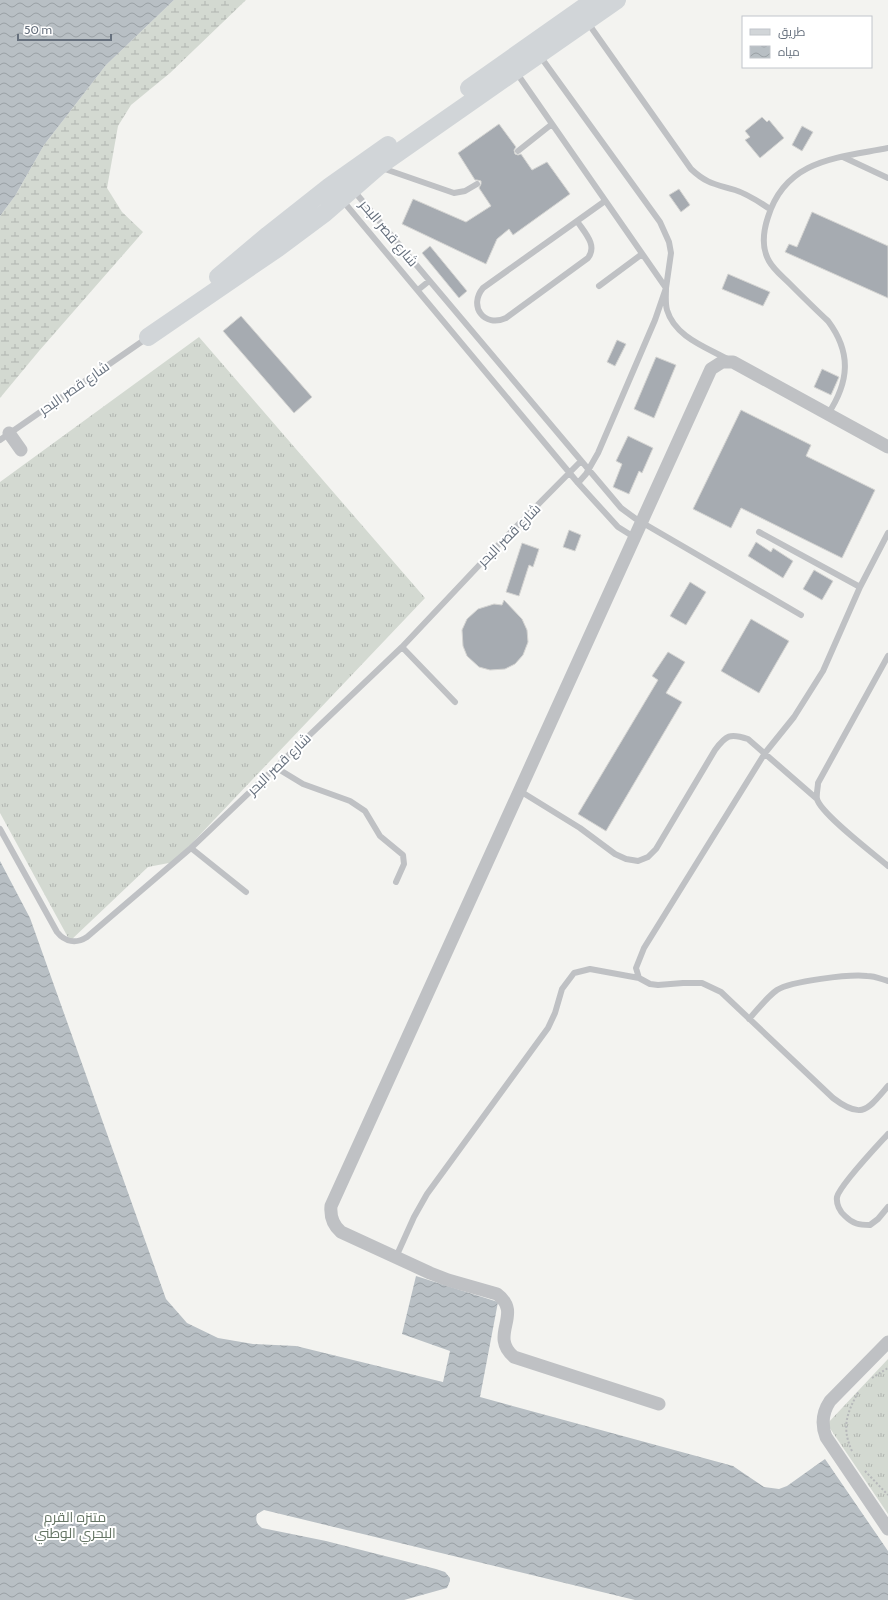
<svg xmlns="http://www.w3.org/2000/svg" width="888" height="1600" viewBox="0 0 888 1600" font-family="Cabin,Cairo,sans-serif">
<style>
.grass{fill:url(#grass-tufts)}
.wetland{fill:url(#wetland-marsh)}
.water{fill:url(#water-waves)}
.building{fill:#a6abb1;stroke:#d4d4d2}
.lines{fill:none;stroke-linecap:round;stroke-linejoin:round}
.path{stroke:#b6b8ba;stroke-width:2;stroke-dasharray:2 2;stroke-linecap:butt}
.lane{stroke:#bfc1c4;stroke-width:6}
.street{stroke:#bfc1c4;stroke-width:13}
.secondary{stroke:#d1d5d8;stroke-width:18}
.labels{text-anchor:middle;stroke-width:4;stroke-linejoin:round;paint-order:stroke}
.street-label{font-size:14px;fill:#66707d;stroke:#fff}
.park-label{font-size:14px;fill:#657564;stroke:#fff}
</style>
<defs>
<pattern id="grass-tufts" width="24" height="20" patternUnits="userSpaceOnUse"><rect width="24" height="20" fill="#d3d9d1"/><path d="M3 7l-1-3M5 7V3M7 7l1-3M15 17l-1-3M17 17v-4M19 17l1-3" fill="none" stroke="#afb4af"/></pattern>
<pattern id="wetland-marsh" width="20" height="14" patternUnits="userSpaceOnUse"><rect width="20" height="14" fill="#d3d9d1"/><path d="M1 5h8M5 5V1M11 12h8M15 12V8" fill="none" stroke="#afb4af"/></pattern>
<pattern id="water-waves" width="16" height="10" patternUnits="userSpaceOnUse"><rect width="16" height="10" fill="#b8bfc4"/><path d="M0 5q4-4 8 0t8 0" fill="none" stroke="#99a0a4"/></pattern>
</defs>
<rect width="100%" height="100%" fill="#f3f3f0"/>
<path class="grass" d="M199,337L425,598L174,862L148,867L70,941L0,813V482Z
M888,1359V1514L827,1424Z"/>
<path class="wetland" d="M174,0H246L170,73L131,105L118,126L107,188L122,212L143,232L39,351L0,398V216L15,196L44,145L106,65Z"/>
<path class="water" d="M0,0H174L106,65L44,145L15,196L0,216Z
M0,861L30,918L166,1299L187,1323L218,1338L253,1344L296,1346L443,1382L450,1351L402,1334L416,1276L498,1302L480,1397L733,1466L764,1487L779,1489L787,1486L825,1459L888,1551V1600H635L264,1510L257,1514C255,1521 257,1524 262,1528L326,1541L436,1569L445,1572L450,1578V1581L447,1588L404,1600H0Z"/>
<path class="building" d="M762,117L767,122L769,120L784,138L760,158L745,140L750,137L745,131Z
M499,124L516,147L514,150L515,154L518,155L521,154L532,170L547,162L570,194L513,235L509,229L497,239L486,264L402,224L413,199L466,222L491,206L479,188L481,184V181L477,180H475L458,153Z
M802,126L813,132L802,151L792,145Z
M679,189L690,205L681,212L669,195Z
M812,212L888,246V298L785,252L789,244L797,247Z
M430,246L467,291L459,298L422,253Z
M728,274L770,292L763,306L722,289Z
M241,316L312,397L294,413L223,331Z
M617,340L626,344L615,366L607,362Z
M656,357L676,365L654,418L634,409Z
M822,369L839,377L831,395L814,387Z
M741,410L811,445L806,456L875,490L842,558L741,508L731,528L693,509Z
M628,436L653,448L642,473L639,471L629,494L613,487L622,464L616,461Z
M569,530L581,535L575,551L563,547Z
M756,542L771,552L773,548L793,561L783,578L748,556Z
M522,543L539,549L533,567L529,565L519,596L506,592Z
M814,570L833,581L822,600L803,589Z
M690,582L706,592L686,625L670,616Z
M504,600L522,619L527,630L528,642L523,655L515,664L505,669L490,670L479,667L467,656L463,646L462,630L467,619L478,609L494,604L502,605Z
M751,619L789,641L759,693L721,671Z
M668,652L685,662L666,693L682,702L606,831L578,814L658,680L652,676Z"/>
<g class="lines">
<path class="path" d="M872,1378L888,1368
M852,1451C841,1427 847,1412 859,1391
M865,1471L888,1495"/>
<path class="lane" d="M588,23L691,169C707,184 715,184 735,190C748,194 759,202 770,209
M540,56L660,222L669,242L671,253L666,288L655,320L598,453L586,474L578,483
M516,72L666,288C666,295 665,303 667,310C675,337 706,347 729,360
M518,151L552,124
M843,157L888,178
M382,168L454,193L465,191L477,184
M354,191L621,508L636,519L801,615
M343,201L578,483L618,527L634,537
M577,221C584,232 598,245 588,258L506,318C484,328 468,306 483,288Z
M577,221L605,201
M599,286L642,254
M418,290L429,281
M828,414C849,382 852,353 828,321C815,309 802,296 789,283C782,276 774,270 769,261C761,247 763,232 768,217C786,159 837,158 888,148
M0,440L147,338
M759,532L860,587
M402,647L455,702
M888,656L818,783C818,788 816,794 817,799C821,814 874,854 888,866
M275,767L303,784L350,801L365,811L380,836L403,855L404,864L396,882
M520,791L580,828L615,854L626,859L638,861L648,857L656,849L715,750C726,735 730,733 748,739L817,799
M0,829L57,932C65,942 76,944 87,937L191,848L402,647L502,541L581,461
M191,848L246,892
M639,978L636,968L644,948L765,753L794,717L823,671L860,587L888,533
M749,1019C758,1009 767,997 777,990C791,981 850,974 867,976C875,976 881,979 888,981
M888,1134C878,1145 840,1185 837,1197C836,1204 840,1212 845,1216C853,1224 859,1225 870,1225L878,1219L888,1207
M396,1257L414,1217L427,1194L548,1028L555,1013L562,989L574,973L590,969L639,978L650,984L658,985L683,983H702L721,992L833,1098C862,1120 867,1110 888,1086"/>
<path class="street" d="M9,433L21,450
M888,1342L830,1401C822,1413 821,1424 826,1437L888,1529
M659,1404L514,1357C488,1335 524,1314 497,1294L448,1280L430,1273L341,1232C333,1225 330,1217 331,1206L711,369L722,362H733L888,447"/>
<path class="secondary" d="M469,88L594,0
M218,277L268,235L330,186L388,145
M148,337L278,248L325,213L379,166L617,0"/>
</g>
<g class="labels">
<g class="street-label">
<text transform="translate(389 233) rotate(50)" y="5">شارع قصر البحر</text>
<text transform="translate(74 388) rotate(-35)" y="5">شارع قصر البحر</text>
<text transform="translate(509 535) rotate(-45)" y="5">شارع قصر البحر</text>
<text transform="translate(279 764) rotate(-44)" y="5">شارع قصر البحر</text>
</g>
<g class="park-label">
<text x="75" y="1522">متنزه القرم<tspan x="75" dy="16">البحري الوطني</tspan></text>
</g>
</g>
<rect x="742" y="16" width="130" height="52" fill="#ffffff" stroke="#c2c6cb"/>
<rect x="750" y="29" width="20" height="6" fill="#d1d5d8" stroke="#c2c6cb"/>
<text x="778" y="36" font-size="12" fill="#66707d">طريق</text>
<rect x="750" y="46" width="20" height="12" fill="url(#water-waves)" stroke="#c2c6cb"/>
<text x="778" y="56" font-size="12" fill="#66707d">مياه</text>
<path d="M18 34v6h93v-6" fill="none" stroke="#66707d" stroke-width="2"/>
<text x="24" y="34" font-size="12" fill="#66707d" stroke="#ffffff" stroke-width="3" paint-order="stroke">50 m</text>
</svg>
